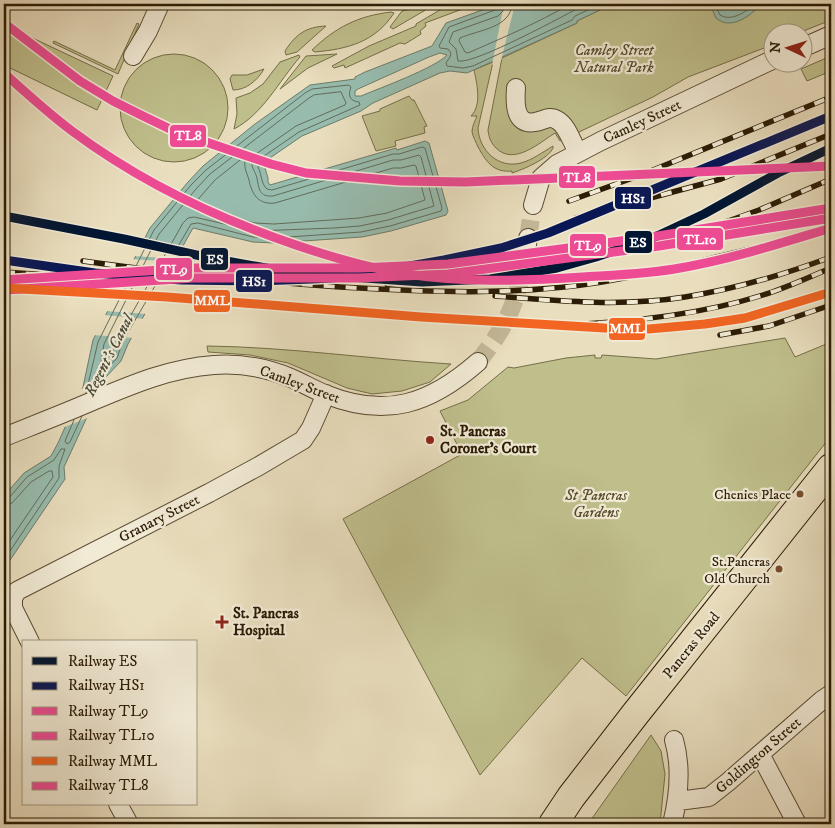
<svg xmlns="http://www.w3.org/2000/svg" width="835" height="828" viewBox="0 0 835 828" font-family="'IM FELL DW Pica',serif">
<style>
.green{fill:#bfbf8c;stroke:#756e48}
.water{fill:#97bcae;stroke:#6c7c6a;fill-rule:evenodd}
.pier{fill:#e9debe}
.lines{fill:none;stroke-linecap:round;stroke-linejoin:round}
.shore{stroke:#616c5a;stroke-width:1}
.street-tunnel{stroke:#c3b799;stroke-width:18;stroke-dasharray:18 9;stroke-linecap:butt}
.street-casing{stroke:#5a4c33;stroke-width:20}
.primary-casing{stroke:#2b1c05;stroke-width:30}
.street{stroke:#f1ead5;stroke-width:18}
.primary{stroke:#e9debe;stroke-width:28}
.rail-casing{stroke:#2b1c05;stroke-width:5.5}
.rail{stroke:#f1ead5;stroke-width:4;stroke-dasharray:11;stroke-linecap:butt}
.rail-1-casing{stroke:#f1ead5;stroke-width:12}
.rail-2-casing{stroke:#f1ead5;stroke-width:12}
.rail-3-casing{stroke:#f1ead5;stroke-width:12}
.rail-4-casing{stroke:#f1ead5;stroke-width:12}
.rail-5-casing{stroke:#f1ead5;stroke-width:12}
.rail-6-casing{stroke:#f1ead5;stroke-width:12}
.rail-1{stroke:#011633;stroke-width:9}
.rail-2{stroke:#091855;stroke-width:9}
.rail-3{stroke:#ee4b95;stroke-width:9}
.rail-4{stroke:#ee4b95;stroke-width:9}
.rail-5{stroke:#f26522;stroke-width:9}
.rail-6{stroke:#ee4b95;stroke-width:9}
.poi-dot{fill:#8f2418;stroke:#f1ead5;stroke-width:2}
.bus-dot{fill:#7a4b2a;stroke:#f1ead5;stroke-width:2}
.labels{text-anchor:middle;stroke-width:4.5;stroke-linejoin:round;paint-order:stroke}
.bus-label{font-size:14px;fill:#2b1c05;stroke:#f1ead5;text-anchor:end}
.park-label{font-size:15px;font-style:italic;fill:#574d2e;stroke:#f1ead5}
.street-label{font-size:15px;fill:#2b1c05;stroke:#f1ead5}
.poi-label{font-size:15px;font-weight:bold;fill:#2b1c05;stroke:#f1ead5;text-anchor:start}
.water-label{font-size:16px;font-style:italic;fill:#4b4c38;stroke:#f1ead5}
.line-badge{stroke:#f1ead5;stroke-width:2}
.badge-label{font-size:14px;text-anchor:middle;font-weight:bold;fill:#fff}
</style>
<rect width="100%" height="100%" fill="#e9debe"/>
<filter id="stains"><feTurbulence type="fractalNoise" baseFrequency=".004" numOctaves="4"/><feColorMatrix values="0 0 0 0 .2 0 0 0 0 .09 0 0 0 0 .02 0 0 0 .5 -.17"/></filter>
<radialGradient id="worn" r=".72"><stop offset=".6" stop-color="#630" stop-opacity="0"/><stop offset="1" stop-color="#630" stop-opacity=".3"/></radialGradient>
<path class="green" d="M433,4L434,5L393,29L390,27L402,11Z
M450,4H476L425,23L426,26L420,31L421,34L405,44L400,43L345,68L344,65L334,68L332,66L369,46L416,26V24Z
M619,4H716L729,22C743,21 750,15 758,4H831V20L801,32H772V45L688,77L653,97L560,141L555,133C539,143 514,166 496,148C491,143 489,138 488,130L502,58L577,23V21L606,7Z
M391,12L394,13C375,42 348,49 315,52L312,50C336,27 358,16 391,12Z
M137,23L139,24L118,74L53,43L54,41L115,70Z
M7,26L113,76L97,110L4,65V60L8,52L4,50V32Z
M326,26L297,52L286,55L285,51C296,34 306,27 326,26Z
M337,54L308,68L280,89L306,56Z
M120 108a54 54 0 1 1 108 0a54 54 0 1 1-108 0Z
M299,55L300,57C279,81 263,114 234,129L237,114L236,98L250,93L263,84L280,62Z
M831,56V71L807,81L801,69Z
M493,62L478,128C479,150 498,169 521,163C532,160 543,152 553,146V148C548,159 524,169 512,173V171C493,173 486,161 478,147C476,142 473,137 472,132C472,126 475,121 477,116H471C482,105 477,84 474,70Z
M264,69C257,81 246,90 233,90L230,79L232,75H247Z
M409,96L412,100H414L427,126L424,127L425,133L395,141L396,146L376,151L362,116L380,111V109Z
M785,338L795,357L831,342V436L626,696L582,658L480,775L343,519L462,454L440,411L468,400L508,367L514,368L566,358L595,355V358H601L602,355L656,359Z
M207,346C288,347 369,359 451,364L430,382L402,391L372,394L347,388L288,363L250,355L208,352Z
M651,735L661,751L665,774L660,824H588Z"/>
<path class="water" d="M499,4H619L606,7L577,21V23L467,73L450,71L440,73L373,103L361,111L302,136L264,162L263,166L265,168L268,178V182L270,185L396,148L397,150L425,141L429,143L448,211L446,215L391,231L362,237L274,243L253,242L193,228L128,344L121,361L105,378L64,467L65,479L4,569V496L24,473L51,456L58,443L83,387L93,340L150,228L188,182L203,166L255,124L310,85L355,79V77L365,72L432,46L446,23ZM440,53L447,55C435,68 380,88 361,96H355V91L358,89L429,57Z
M713,4H761C751,16 730,31 716,18L712,9Z"/>
<path class="pier" d="M504,4H515L501,61L492,65Z
M141,239L186,246L178,259L133,256Z
M131,259L177,262L147,314L105,311Z
M103,315H104L145,319L134,338L93,335Z
M108,379L90,417L62,428L79,390Z"/>
<g class="lines">
<path class="shore" d="M498,4L495,10L449,27L439,46L440,48L448,49L451,53L450,57L446,63L447,66L463,68L473,66L572,20L575,16L601,4
M504,4L503,11L498,16L453,32L449,42L456,49L458,61C474,65 567,14 586,4
M512,4C511,28 478,30 460,38L459,41L465,52L468,53C502,38 538,23 570,4
M717,4V9L720,15C732,22 745,12 755,4
M341,92L346,103L345,105L296,126L256,154C248,167 254,167 257,178C259,189 259,197 273,196L393,160H401L419,155L421,157L434,206L388,220L360,226L334,228L255,231L194,217L188,218L183,223L118,338L111,355L104,362H101L104,344L159,234L196,189L210,174L309,98L314,95Z
M242,159L245,161C244,169 247,173 249,180C252,195 259,205 275,203L393,168H401L414,165L416,166L425,200L387,213L359,218L274,224L255,223L193,208V205L215,180Z
M86,393L98,342L154,230L191,185L206,170L305,93L312,89L349,85L351,87C348,95 349,101 359,102L360,105L299,132L261,158L258,167C262,175 261,184 267,189L272,190L393,154H399L422,147L425,148L442,208L441,211L390,226L361,232L274,238L253,237L198,223L191,224L123,341L117,358L101,375L95,389
M74,420L65,441L67,444L70,442L82,416
M4,499L9,498L27,477L54,460L61,449H65L59,466V478L4,560
M4,505L12,503L31,482L49,471H52L53,477L4,549"/>
<path class="street-tunnel" d="M528,238L533,205
M478,362C507,325 517,304 525,257"/>
<g class="street-casing">
<path id="street" d="M802,48L831,35
M133,56L148,31L160,4
M516,88C515,102 514,126 535,122C543,121 549,115 557,120C567,125 572,143 578,152
M533,205L541,178L557,164L601,141L772,60
M525,257L528,238
M4,437C34,425 65,413 95,400C133,384 171,368 214,365C240,363 267,368 291,378C303,383 314,390 325,394C386,419 430,404 478,362
M30,642L13,608V598L17,591L209,493L259,466L303,440L311,428L326,394
M760,754L797,824
M678,801L709,797L728,782L822,700L831,694
M118,804L129,824
M672,824C679,796 682,768 674,740"/>
</g>
<g class="primary-casing">
<path id="primary" d="M553,824L571,797L636,713L831,468"/>
</g>
<use href="#street" class="street"/>
<use href="#primary" class="primary"/>
<g class="rail-casing">
<path id="rail" d="M569,201L641,175L831,97
M576,218L721,179L831,134
M678,239L759,210L831,179
M83,261C168,273 254,281 340,287C427,292 516,296 602,282C642,275 682,266 721,256C758,247 795,239 831,226
M4,272L76,277L167,278
M286,276H323
M387,284L422,282
M495,296C557,301 623,307 685,297C735,289 783,275 831,257
M554,325C625,323 696,316 763,295C786,288 809,277 831,268
M720,335L769,326L831,305"/>
</g>
<use href="#rail" class="rail"/>
<g class="rail-1-casing">
<path id="rail-1" d="M4,216L124,239L210,258L294,273L422,282L490,279L557,268L596,257L657,236L704,214L778,173L831,148"/>
</g>
<g class="rail-2-casing">
<path id="rail-2" d="M4,260L95,273L181,280L258,281L312,279L347,277L444,260L501,248L548,233L831,116"/>
</g>
<g class="rail-3-casing">
<path id="rail-3" d="M4,280L193,268H359L448,264L658,236L831,208"/>
</g>
<g class="rail-4-casing">
<path id="rail-4" d="M5,290L193,278H359L448,274L659,246L831,218"/>
</g>
<g class="rail-5-casing">
<path id="rail-5" d="M4,288L167,297L421,317L604,328L649,329L705,324L745,318L831,292"/>
</g>
<g class="rail-6-casing">
<path id="rail-6" d="M4,23L80,81L113,101L143,116L172,130L206,142L271,164L306,173L400,181L466,182L831,166
M4,73C26,93 48,113 72,131C139,181 214,217 293,244C328,256 364,267 401,273C461,283 522,281 583,277C615,275 648,274 680,268C732,259 781,243 831,228"/>
</g>
<use href="#rail-1" class="rail-1"/>
<use href="#rail-2" class="rail-2"/>
<use href="#rail-3" class="rail-3"/>
<use href="#rail-4" class="rail-4"/>
<use href="#rail-5" class="rail-5"/>
<use href="#rail-6" class="rail-6"/>
</g>
<g class="poi-dot">
<circle cx="430" cy="440" r="5"/>
<path d="M219.5 614.5h5v5h5v5h-5v5h-5v-5h-5v-5h5z"/>
</g>
<g class="bus-dot">
<circle cx="800" cy="494" r="4.5"/>
<circle cx="779" cy="569" r="4.5"/>
</g>
<g class="labels">
<g class="bus-label">
<text x="791" y="499">Chenies Place</text>
<text x="770" y="566">St.Pancras<tspan x="770" dy="17">Old Church</tspan></text>
</g>
<g class="park-label">
<text x="614" y="55">Camley Street<tspan x="614" dy="17">Natural Park</tspan></text>
<text x="596" y="500">St Pancras<tspan x="596" dy="17">Gardens</tspan></text>
</g>
<g class="street-label">
<text transform="translate(642 121) rotate(-25)" y="5">Camley Street</text>
<text transform="translate(300 384) rotate(20)" y="5">Camley Street</text>
<text transform="translate(159 518) rotate(-27)" y="5">Granary Street</text>
<text transform="translate(691 645) rotate(-51)" y="5">Pancras Road</text>
<text transform="translate(758 755) rotate(-41)" y="5">Goldington Street</text>
</g>
<g class="poi-label">
<text x="440" y="436">St. Pancras<tspan x="440" dy="17">Coroner's Court</tspan></text>
<text x="233" y="618">St. Pancras<tspan x="233" dy="17">Hospital</tspan></text>
</g>
<g class="water-label">
<text transform="translate(108 355) rotate(-63)" y="6">Regent's Canal</text>
</g>
</g>
<g class="line-badge">
<rect x="169" y="124" width="38" height="24" rx="5" fill="#ee4b95"/>
<rect x="558" y="165" width="38" height="24" rx="5" fill="#ee4b95"/>
<rect x="614" y="186" width="38" height="24" rx="5" fill="#091855"/>
<rect x="676" y="227" width="48" height="24" rx="5" fill="#ee4b95"/>
<rect x="624" y="230" width="29" height="24" rx="5" fill="#011633"/>
<rect x="569" y="233" width="38" height="24" rx="5" fill="#ee4b95"/>
<rect x="200" y="247" width="29" height="24" rx="5" fill="#011633"/>
<rect x="155" y="257" width="38" height="24" rx="5" fill="#ee4b95"/>
<rect x="235" y="269" width="38" height="24" rx="5" fill="#091855"/>
<rect x="193" y="289" width="38" height="24" rx="5" fill="#f26522"/>
<rect x="608" y="317" width="38" height="24" rx="5" fill="#f26522"/>
</g>
<g class="badge-label">
<text x="188" y="140">TL8</text>
<text x="577" y="182">TL8</text>
<text x="633" y="203">HS1</text>
<text x="700" y="244">TL10</text>
<text x="638" y="247">ES</text>
<text x="588" y="250">TL9</text>
<text x="215" y="264">ES</text>
<text x="174" y="274">TL9</text>
<text x="254" y="286">HS1</text>
<text x="212" y="305">MML</text>
<text x="627" y="333">MML</text>
</g>
<rect width="835" height="828" fill="none" stroke="#e9debe" stroke-width="20"/>
<rect x="5" y="5" width="825" height="818" fill="none" stroke="#2b1c05" stroke-width="2.5"/>
<rect x="10" y="10" width="815" height="808" fill="none" stroke="#2b1c05"/>
<rect x="22" y="640" width="175" height="165" fill="#f1ead5" stroke="#a29882"/>
<rect x="32" y="657" width="25" height="8" fill="#011633" stroke="#a29882"/>
<text x="68" y="666" font-size="15" fill="#2b1c05">Railway ES</text>
<rect x="32" y="682" width="25" height="8" fill="#091855" stroke="#a29882"/>
<text x="68" y="690" font-size="15" fill="#2b1c05">Railway HS1</text>
<rect x="32" y="707" width="25" height="8" fill="#ee4b95" stroke="#a29882"/>
<text x="68" y="716" font-size="15" fill="#2b1c05">Railway TL9</text>
<rect x="32" y="732" width="25" height="8" fill="#ee4b95" stroke="#a29882"/>
<text x="68" y="740" font-size="15" fill="#2b1c05">Railway TL10</text>
<rect x="32" y="757" width="25" height="8" fill="#f26522" stroke="#a29882"/>
<text x="68" y="766" font-size="15" fill="#2b1c05">Railway MML</text>
<rect x="32" y="782" width="25" height="8" fill="#ee4b95" stroke="#a29882"/>
<text x="68" y="790" font-size="15" fill="#2b1c05">Railway TL8</text>
<g transform="translate(788 48) rotate(274)"><circle r="24" fill="#f1ead5" stroke="#a29882"/>
<path d="M0-4L9 19L0 12L-9 19Z" fill="#8f2418"/>
<text y="-8" font-size="14" font-weight="bold" text-anchor="middle" fill="#2b1c05">N</text>
</g>
<rect width="100%" height="100%" filter="url(#stains)"/>
<rect width="100%" height="100%" fill="url(#worn)"/>
</svg>
